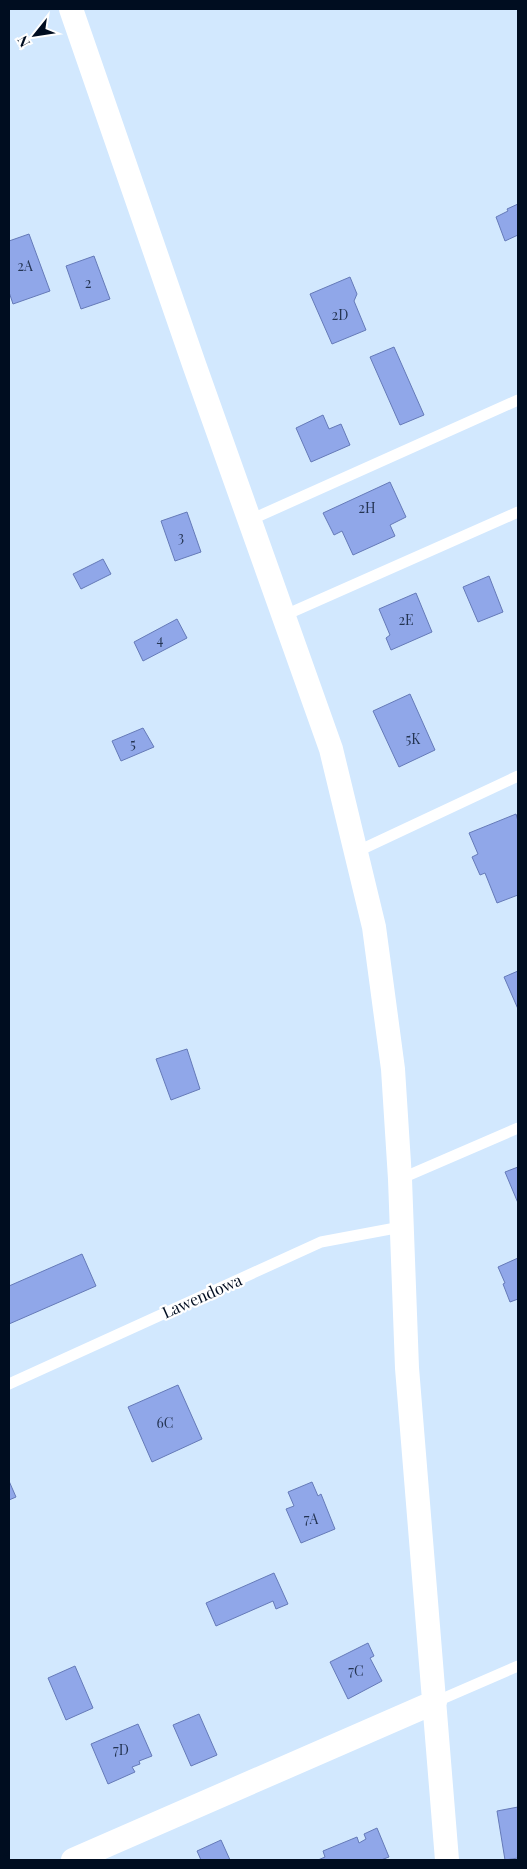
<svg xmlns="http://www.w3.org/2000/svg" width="527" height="1869" viewBox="0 0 527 1869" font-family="'Playfair Display',serif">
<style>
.building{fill:#90a7e9;stroke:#657ab8}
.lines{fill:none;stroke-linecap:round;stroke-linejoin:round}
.lane{stroke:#fff;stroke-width:11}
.street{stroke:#fff;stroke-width:24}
.labels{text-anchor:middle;stroke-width:4.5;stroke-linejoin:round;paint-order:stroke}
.number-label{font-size:14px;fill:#243452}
.street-label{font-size:16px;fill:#000d20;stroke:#fff}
</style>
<rect width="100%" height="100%" fill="#d2e8fe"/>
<path class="building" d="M518,204V235L505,241L496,217L508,211L507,209Z
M29,234L50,291L13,304L9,292V241Z
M94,256L110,299L81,309L66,266Z
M350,277L357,294L354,301L366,330L332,344L310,294Z
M394,347L424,415L400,425L370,357Z
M323,415L329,429L341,424L350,445L311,462L296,428Z
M390,482L406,517L390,525L395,536L353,555L342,531L334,535L323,513Z
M187,512L201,552L175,561L161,521Z
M103,559L111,574L81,589L73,574Z
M489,576L503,612L478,622L463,587Z
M416,593L432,632L391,650L386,638L390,635L379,609Z
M177,619L187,638L143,661L134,642Z
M410,694L435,750L399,767L373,711Z
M143,728L154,747L121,761L112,741Z
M516,814L518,821V895L497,903L485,873L480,875L472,857L478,854L469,833Z
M518,971V1009L504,977Z
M187,1049L200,1089L171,1100L156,1059Z
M518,1167V1203L505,1172Z
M82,1254L96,1286L9,1324V1286Z
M518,1258V1299L510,1302L503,1284L505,1283L498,1267Z
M178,1385L202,1439L152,1462L128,1407Z
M9,1481L16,1497L9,1500Z
M312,1482L318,1496L321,1494L335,1529L301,1543L286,1509L294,1506L288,1492Z
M274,1573L288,1604L276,1609L273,1601L216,1626L206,1603Z
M368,1643L374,1656L370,1658L382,1681L348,1699L330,1662Z
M75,1666L93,1708L66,1720L48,1678Z
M199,1714L217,1755L191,1766L173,1725Z
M138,1724L152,1756L139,1761L140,1764L132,1767L135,1772L108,1784L91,1744Z
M518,1807V1858L505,1860L497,1811Z
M377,1828L389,1857L381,1860H318L325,1857L323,1851L357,1837L359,1843L366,1839L364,1834Z
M221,1840L230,1860H201L197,1851Z"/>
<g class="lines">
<path class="lane" d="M250,520L518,400
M283,616L518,512
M356,852L518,776
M400,1179L518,1128
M9,1384L321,1242L401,1227
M435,1702L518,1666"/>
<path class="street" d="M71,9L195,367L331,749L374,927L393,1069L400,1179L407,1368L447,1860
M73,1860L435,1702"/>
</g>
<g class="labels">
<g class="number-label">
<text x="25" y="271">2A</text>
<text x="88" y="288">2</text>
<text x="340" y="320">2D</text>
<text x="367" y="513">2H</text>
<text x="181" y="542">3</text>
<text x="406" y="625">2E</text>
<text x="160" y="645">4</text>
<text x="413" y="744">5K</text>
<text x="133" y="749">5</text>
<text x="165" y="1428">6C</text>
<text x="311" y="1524">7A</text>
<text x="356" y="1676">7C</text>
<text x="121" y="1755">7D</text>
</g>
<g class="street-label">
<text transform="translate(202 1296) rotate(-24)" y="6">Lawendowa</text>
</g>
</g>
<rect width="527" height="1869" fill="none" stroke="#000d20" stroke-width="20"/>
<g transform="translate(35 35) rotate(240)" stroke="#ffffff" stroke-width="4" paint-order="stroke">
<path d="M0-4L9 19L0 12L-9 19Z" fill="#000d20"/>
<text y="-8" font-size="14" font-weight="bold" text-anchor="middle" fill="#000d20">N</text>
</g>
</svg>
